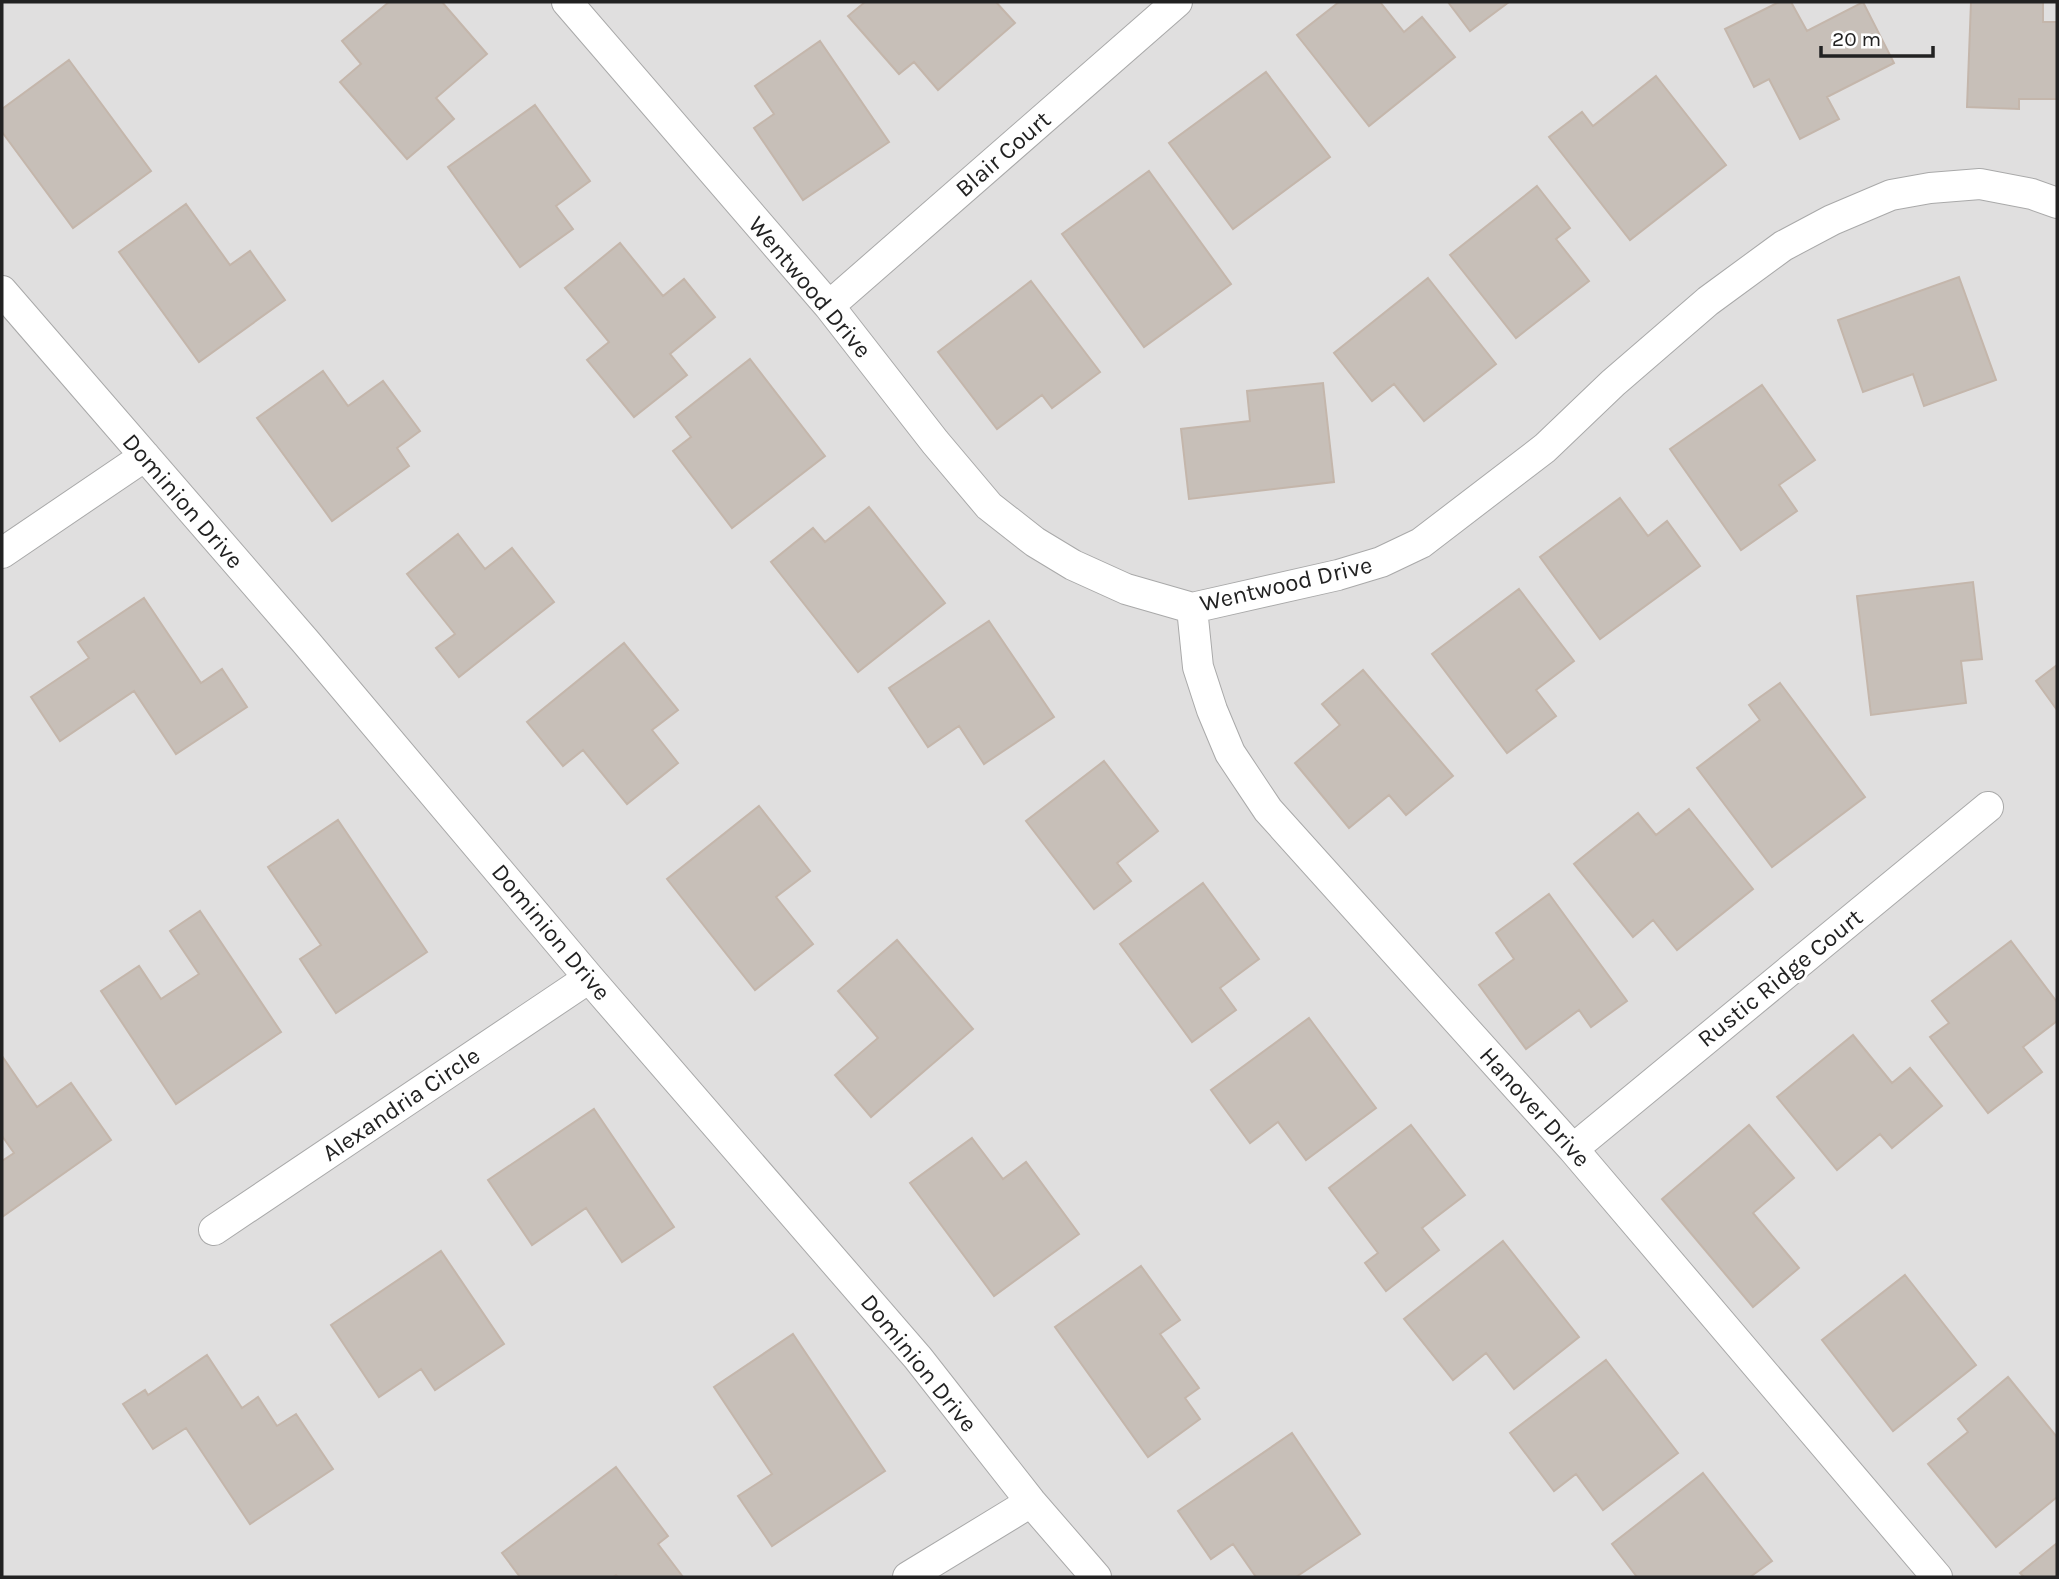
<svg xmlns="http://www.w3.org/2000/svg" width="2059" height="1579" viewBox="0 0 2059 1579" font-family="Karla,sans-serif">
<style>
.residential{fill:#e0dfdf}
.building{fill:#c7bfb8;stroke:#c4b6ab;stroke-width:2}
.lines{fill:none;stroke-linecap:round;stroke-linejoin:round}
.minor-casing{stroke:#a9a9a9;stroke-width:32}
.minor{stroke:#fff;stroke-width:30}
.labels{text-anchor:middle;stroke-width:6;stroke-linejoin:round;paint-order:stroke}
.street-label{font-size:24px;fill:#222;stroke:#fff}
</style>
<rect width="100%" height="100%" fill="#f2efe9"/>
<path class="residential" d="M2,2H2057V1577H2Z"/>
<path class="building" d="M389,2H442L487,54L436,98L454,119L407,159L340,82L361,64L342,41Z
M865,2H996L1015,23L938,90L914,62L899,74L848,16Z
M1339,2H1380L1404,32L1422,17L1455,57L1369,126L1297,35Z
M1448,2H1509L1470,31Z
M1779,2H1791L1807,31L1863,2L1894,63L1827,97L1839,119L1800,139L1769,79L1754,87L1725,29Z
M1971,2H2043V22H2057V99H2019V109L1967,107Z
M820,41L889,142L803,200L754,128L774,114L755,86Z
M69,60L151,171L73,228L2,132V109Z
M1266,72L1330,157L1233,229L1169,143Z
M1656,76L1726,165L1630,240L1549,137L1582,112L1593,126Z
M535,105L590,181L556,206L573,229L520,267L448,167Z
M1149,171L1231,284L1144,347L1062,234Z
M1537,186L1570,228L1556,239L1589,281L1516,338L1450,255Z
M186,204L230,265L250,251L285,300L199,362L119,252Z
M620,243L663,296L684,279L715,317L670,354L687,375L634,417L587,360L609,342L565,288Z
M1959,277L1996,380L1924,406L1913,374L1863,392L1838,320Z
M1428,278L1496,364L1424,421L1394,384L1372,401L1334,353Z
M1031,281L1100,372L1052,408L1042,395L997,429L938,352Z
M750,359L825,456L732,528L673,451L691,437L676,417Z
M323,371L348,406L383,381L420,431L397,448L409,466L332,521L257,418Z
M1323,383L1334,482L1189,499L1181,429L1250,421L1247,391Z
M1762,385L1815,460L1779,485L1797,511L1741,550L1670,449Z
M1620,498L1648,536L1667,521L1700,566L1600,639L1540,557Z
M869,507L945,603L858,672L771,562L813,528L825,542Z
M458,534L485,569L512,548L554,602L459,677L436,648L455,634L407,574Z
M1973,582L1982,659L1961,661L1966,703L1871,715L1857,596Z
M1519,589L1574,661L1536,690L1556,716L1507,753L1432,654Z
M144,598L201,683L222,669L247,707L176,754L134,691L60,741L31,697L89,658L78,642Z
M989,621L1054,717L984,764L959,726L928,747L889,688Z
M624,643L678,710L652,730L678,763L627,804L583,750L563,766L527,722Z
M2057,665V710L2036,681Z
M1363,670L1453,776L1406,815L1389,795L1349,828L1295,763L1340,725L1322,704Z
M1780,683L1865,797L1772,867L1697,768L1760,720L1749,705Z
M1104,761L1158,831L1117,863L1131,881L1094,909L1026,821Z
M759,806L810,871L776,897L813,944L755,990L667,879Z
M1689,809L1753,889L1677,950L1653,920L1633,937L1574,864L1638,813L1656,835Z
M338,820L427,952L336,1013L300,959L321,945L268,867Z
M1203,883L1259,959L1220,988L1236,1010L1192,1042L1120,944Z
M1549,894L1627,1001L1591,1027L1579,1010L1526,1049L1479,985L1514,959L1496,933Z
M200,911L281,1032L176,1104L101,991L139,966L161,999L199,974L170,931Z
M897,940L973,1029L871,1117L835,1075L878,1038L838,991Z
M2011,941L2057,1002V1021L2023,1047L2042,1072L1988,1113L1930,1037L1949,1023L1932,1001Z
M1309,1018L1376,1108L1306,1160L1278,1122L1250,1143L1211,1090Z
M1853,1035L1892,1083L1910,1068L1942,1106L1892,1148L1880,1134L1837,1170L1777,1097Z
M2,1056L37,1107L71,1083L111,1140L2,1217V1161L14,1153L2,1136Z
M594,1109L674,1227L622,1262L586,1208L532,1245L488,1180Z
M1411,1125L1465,1195L1422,1228L1439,1250L1386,1291L1365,1263L1378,1253L1329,1188Z
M1749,1125L1794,1178L1753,1213L1799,1268L1753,1307L1662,1199Z
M972,1138L1003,1179L1026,1162L1079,1234L994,1296L910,1183Z
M1503,1241L1579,1337L1514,1389L1486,1353L1453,1380L1404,1319Z
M441,1251L504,1344L435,1390L421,1369L379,1397L331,1325Z
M1141,1266L1180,1320L1160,1334L1199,1388L1185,1398L1200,1419L1148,1457L1055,1327Z
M1905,1275L1976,1365L1893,1431L1822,1340Z
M793,1334L885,1471L772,1546L738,1496L772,1474L714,1387Z
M207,1355L242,1408L258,1397L277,1426L296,1414L333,1469L250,1524L186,1428L153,1449L123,1404L145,1390L148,1395Z
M1606,1360L1678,1453L1603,1510L1576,1474L1554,1491L1510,1433Z
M2008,1377L2057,1437V1497L1996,1547L1928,1464L1968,1432L1958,1419Z
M1292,1433L1360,1534L1296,1577H1256L1233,1544L1211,1559L1178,1511Z
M616,1467L668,1536L658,1544L683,1577H618L616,1575L613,1577H520L502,1553Z
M1703,1473L1772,1561L1750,1577H1637L1612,1544Z
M2057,1543V1577H2024L2020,1573Z"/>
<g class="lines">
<g class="minor-casing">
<path id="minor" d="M567,2L829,306L935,442L989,506L1035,542L1073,565L1126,589L1192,608L1338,575L1381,562L1421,543L1545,448L1613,383L1708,301L1783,246L1832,220L1891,195L1930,188L1980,184L2032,194L2057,203
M2,291L305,641L589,978L918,1358L1031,1502L1096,1577
M829,306L1177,2
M2,553L145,456
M1192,608L1198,667L1212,710L1230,753L1268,810L1573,1149L1937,1577
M1573,1149L1988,807
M214,1230L589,978
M908,1577L1031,1502"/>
</g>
<use href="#minor" class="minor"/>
</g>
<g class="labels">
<g class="street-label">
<text transform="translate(1003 154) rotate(-41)" y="8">Blair Court</text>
<text transform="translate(810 287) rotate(50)" y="8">Wentwood Drive</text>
<text transform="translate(183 501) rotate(49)" y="8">Dominion Drive</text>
<text transform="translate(1286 584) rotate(-13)" y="8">Wentwood Drive</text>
<text transform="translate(551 932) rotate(50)" y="8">Dominion Drive</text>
<text transform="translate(1780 978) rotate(-39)" y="8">Rustic Ridge Court</text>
<text transform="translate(401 1104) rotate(-34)" y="8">Alexandria Circle</text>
<text transform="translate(1535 1107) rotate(48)" y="8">Hanover Drive</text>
<text transform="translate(919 1363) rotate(51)" y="8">Dominion Drive</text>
</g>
</g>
<rect width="2059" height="1579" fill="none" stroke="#222222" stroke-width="7"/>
<path d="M1821 46v10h112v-10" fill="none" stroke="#222222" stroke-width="3.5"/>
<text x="1832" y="46" font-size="21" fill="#222222" stroke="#ffffff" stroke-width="5" paint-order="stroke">20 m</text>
</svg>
